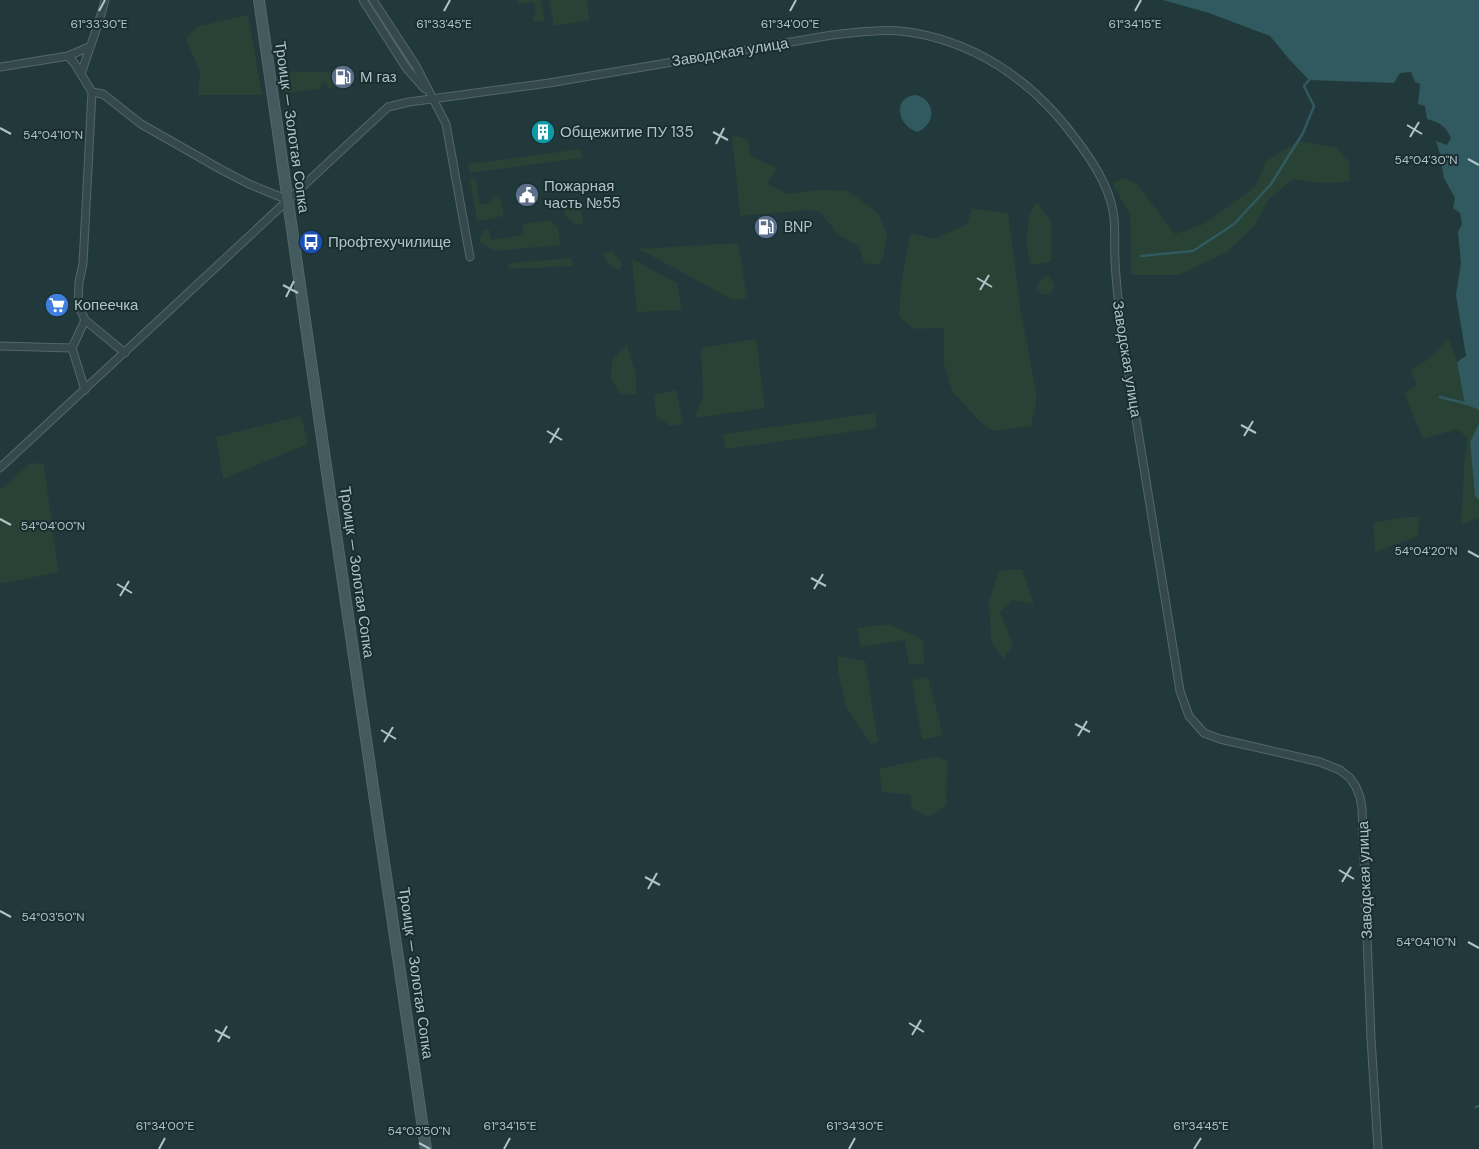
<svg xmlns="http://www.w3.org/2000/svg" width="1479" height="1149" viewBox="0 0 1479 1149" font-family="'DM Sans',sans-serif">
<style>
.green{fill:#284236}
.water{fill:#305a5f}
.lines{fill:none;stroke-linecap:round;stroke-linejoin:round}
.stream{stroke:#305a5f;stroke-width:2.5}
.street-casing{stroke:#536769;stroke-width:9}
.secondary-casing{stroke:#536769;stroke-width:12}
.street{stroke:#35494c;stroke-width:7}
.secondary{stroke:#435b5f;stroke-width:10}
.ticks{fill:none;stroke:#b0c4c8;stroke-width:2}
.labels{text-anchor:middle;stroke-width:4;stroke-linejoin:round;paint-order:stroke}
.street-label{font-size:15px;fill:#b0c4c8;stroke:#1a2e30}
.poi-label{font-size:15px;fill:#b0c4c8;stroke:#1a2e30;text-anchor:start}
.ticks-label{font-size:12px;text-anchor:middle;fill:#b0c4c8;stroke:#1a2e30;stroke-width:4;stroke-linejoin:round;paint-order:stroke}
</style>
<rect width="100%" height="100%" fill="#21393b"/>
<path class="green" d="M366,0H371L411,64L408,67Z
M517,0H541L545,20L534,22L533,17L536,16L534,2L518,4Z
M549,0H586L590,20L554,26Z
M248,15L262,95H198L200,72L186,40L192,32L199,26Z
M283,72H331L333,88H328L326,83H321L320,89L284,93Z
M732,135L747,139L751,156L777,168L767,184L788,194L816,190L848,191L877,212L887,233L884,254L879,265L864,263L859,247L838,234L820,212L807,210L740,216Z
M1299,141L1336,148L1349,162L1350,181C1327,185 1315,183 1293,179L1270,198L1254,226L1227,252L1179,275H1131L1130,215L1112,183L1125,178L1137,184L1175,234L1204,224L1255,187L1266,161Z
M581,149L582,158L469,173L468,164Z
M470,179H476L480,205L492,203V197L497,196L501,200L504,216L477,221Z
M1036,202L1051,221V262L1031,265L1026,244L1030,214Z
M581,205L583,224L573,225L572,219L569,220L568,217H565L564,208Z
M972,209L1008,213L1020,306L1037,398L1031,426L994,431L980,422L952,391L944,364V328L914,329L899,316L902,277L911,233L935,239L967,224Z
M550,220L558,227L560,245L495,251L480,242V236L483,235V230L489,229L491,240L524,235L522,224Z
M738,243L747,298L733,300L639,249Z
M611,251L619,259L622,265L619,271L609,264L602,254Z
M571,258L573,266L508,269L509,263Z
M632,259L677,283L682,310L637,312Z
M1045,276H1048L1055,285L1050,294H1041L1035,288Z
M756,339L765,408L694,418L703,397L701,348Z
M1448,339C1459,359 1461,381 1465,403L1479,410V423L1470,442L1475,496L1479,500V518L1461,525L1464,469L1467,437L1457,429L1423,439L1404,393L1417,386L1411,370L1427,360Z
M627,344L636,376V394L621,395L611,378L612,360Z
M676,390L683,424L670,426L656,416L654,395Z
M875,413L877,428L726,449L723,434Z
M301,416L308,444L223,479L216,437Z
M31,463L44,464L58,572L0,584V490Z
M1405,517H1419L1418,536L1375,552L1373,523Z
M1022,569L1034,604L1012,600L1000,612L1013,646L1003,659L991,641L989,601L999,571Z
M889,624L923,640L924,665L909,664L905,640L861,647L857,628Z
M838,656L865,661L878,742L871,744L846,707L838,672Z
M928,677L943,735L922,740L912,680Z
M937,756L947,761L946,805L929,817L912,809L910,795L882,792L879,769Z"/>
<path class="water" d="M1163,0H1479V410L1465,404L1457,362L1466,356L1456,295L1461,263L1458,232L1462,224L1460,213L1453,208L1455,198L1444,178L1442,166L1445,160L1440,154L1436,141L1447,145L1451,138C1445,125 1440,123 1427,119L1425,106L1418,104L1420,84L1415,82L1411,72L1400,73L1394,83L1309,80L1289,59L1270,36L1209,13Z
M916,95C931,98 937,116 925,127C923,129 921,130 918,132C898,127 891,97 916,95Z
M1479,423V500L1475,496L1470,442Z"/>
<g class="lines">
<path class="stream" d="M1141,256L1193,251L1234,224L1271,184L1303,133L1314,106L1304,86L1310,79
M1440,397L1468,404
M1476,1107L1479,1106"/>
<g class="street-casing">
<path id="street" d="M105,0C99,25 89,49 81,74L92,92L83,264L79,282L78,305L85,320L125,353
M363,0L407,69L425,89
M373,0L416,66L446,124L470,257
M68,56L75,64L81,74
M0,67L68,56L89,47
M92,92L103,94L141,124L222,170L249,184L288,200
M0,346L72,348L85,320
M72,348L85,390
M0,468L388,107L409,102L549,83L832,35C854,33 877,29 900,31C973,39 1032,80 1075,138C1091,159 1108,184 1113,211C1116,227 1114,244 1115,260C1116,284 1119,308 1122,332L1180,691L1189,716L1204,733L1220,739L1320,762L1340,770L1350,778L1356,787L1360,797L1362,808L1371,1038L1378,1149"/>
</g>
<g class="secondary-casing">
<path id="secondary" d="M259,0L323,445L426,1149"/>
</g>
<use href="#street" class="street"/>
<use href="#secondary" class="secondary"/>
</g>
<path class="ticks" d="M99,11L105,0M444,11L450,0M790,11L796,0M1135,11L1141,0M1407,125L1422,134M0,128L11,134M713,132L728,140M1410,137L1419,122M716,144L724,128M1468,159L1479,165M977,278L992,287M283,285L298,293M980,290L989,275M286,297L294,281M1241,425L1256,433M547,431L562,440M1244,436L1253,421M550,443L559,428M0,519L11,525M1468,551L1479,557M811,578L826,586M117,584L132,593M814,589L823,574M120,596L129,581M1075,724L1090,732M381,730L396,739M1078,736L1087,721M384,742L393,727M1339,870L1354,879M645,877L660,885M1342,882L1351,867M648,889L657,873M0,911L11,917M1468,942L1479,948M909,1023L924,1032M215,1030L230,1038M912,1035L921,1020M218,1042L227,1026M419,1143L430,1149M159,1149L165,1138M504,1149L510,1138M849,1149L855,1138M1194,1149L1201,1138"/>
<defs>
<g id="fuel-disc" transform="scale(1.25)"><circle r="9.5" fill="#5c6f8a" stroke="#1a2e30"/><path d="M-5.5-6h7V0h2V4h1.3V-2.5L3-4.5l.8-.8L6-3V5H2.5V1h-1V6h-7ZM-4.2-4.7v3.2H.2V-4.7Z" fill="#fff"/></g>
<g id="building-disc" transform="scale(1.25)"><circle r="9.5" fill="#0f9aa8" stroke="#1a2e30"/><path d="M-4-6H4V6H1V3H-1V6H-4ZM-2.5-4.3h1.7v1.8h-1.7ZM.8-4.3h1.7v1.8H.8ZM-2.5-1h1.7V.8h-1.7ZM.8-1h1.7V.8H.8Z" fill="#fff"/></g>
<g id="civic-disc" transform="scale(1.25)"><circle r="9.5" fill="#5c6f8a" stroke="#1a2e30"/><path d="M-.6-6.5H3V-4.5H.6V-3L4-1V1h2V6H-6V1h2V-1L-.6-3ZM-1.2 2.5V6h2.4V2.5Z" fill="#fff"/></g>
<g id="bus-disc" transform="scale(1.25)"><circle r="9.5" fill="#1a4fb4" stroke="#1a2e30"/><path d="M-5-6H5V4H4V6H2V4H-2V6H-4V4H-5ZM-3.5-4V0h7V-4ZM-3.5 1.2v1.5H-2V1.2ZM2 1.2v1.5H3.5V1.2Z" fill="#fff"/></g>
<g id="supermarket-disc" transform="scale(1.25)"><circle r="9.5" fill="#3f7fe0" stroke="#1a2e30"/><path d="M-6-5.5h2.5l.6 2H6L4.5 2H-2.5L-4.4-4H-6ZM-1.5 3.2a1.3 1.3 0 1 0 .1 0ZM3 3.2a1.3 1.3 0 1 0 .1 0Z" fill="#fff"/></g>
</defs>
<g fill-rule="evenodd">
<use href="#fuel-disc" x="343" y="77"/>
<use href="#building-disc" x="543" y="132"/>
<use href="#civic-disc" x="527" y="195"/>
<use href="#fuel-disc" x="766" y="227"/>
<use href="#bus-disc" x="311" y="242"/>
<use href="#supermarket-disc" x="57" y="305"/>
</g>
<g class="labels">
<g class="street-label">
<text transform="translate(730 52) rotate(-9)" y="5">Заводская улица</text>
<text transform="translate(292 127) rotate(82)" y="5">Троицк — Золотая Сопка</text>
<text transform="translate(1127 359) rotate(81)" y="5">Заводская улица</text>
<text transform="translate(357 572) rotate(82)" y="5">Троицк — Золотая Сопка</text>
<text transform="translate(1365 880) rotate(-92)" y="5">Заводская улица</text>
<text transform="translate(416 973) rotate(82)" y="5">Троицк — Золотая Сопка</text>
</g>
<g class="poi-label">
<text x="360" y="82">М газ</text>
<text x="560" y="137">Общежитие ПУ 135</text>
<text x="544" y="191">Пожарная<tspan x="544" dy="17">часть №55</tspan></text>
<text x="784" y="232">BNP</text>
<text x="328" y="247">Профтехучилище</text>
<text x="74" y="310">Копеечка</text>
</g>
</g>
<g class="ticks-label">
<text x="99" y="28">61°33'30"E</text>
<text x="444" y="28">61°33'45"E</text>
<text x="790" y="28">61°34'00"E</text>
<text x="1135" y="28">61°34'15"E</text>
<text x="53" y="139">54°04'10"N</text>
<text x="1426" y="164">54°04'30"N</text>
<text x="53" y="530">54°04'00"N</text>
<text x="1426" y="555">54°04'20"N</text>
<text x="53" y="921">54°03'50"N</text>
<text x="1426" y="946">54°04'10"N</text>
<text x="165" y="1130">61°34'00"E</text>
<text x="510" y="1130">61°34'15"E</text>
<text x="855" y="1130">61°34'30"E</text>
<text x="1201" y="1130">61°34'45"E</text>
<text x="419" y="1135">54°03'50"N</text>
</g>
</svg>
